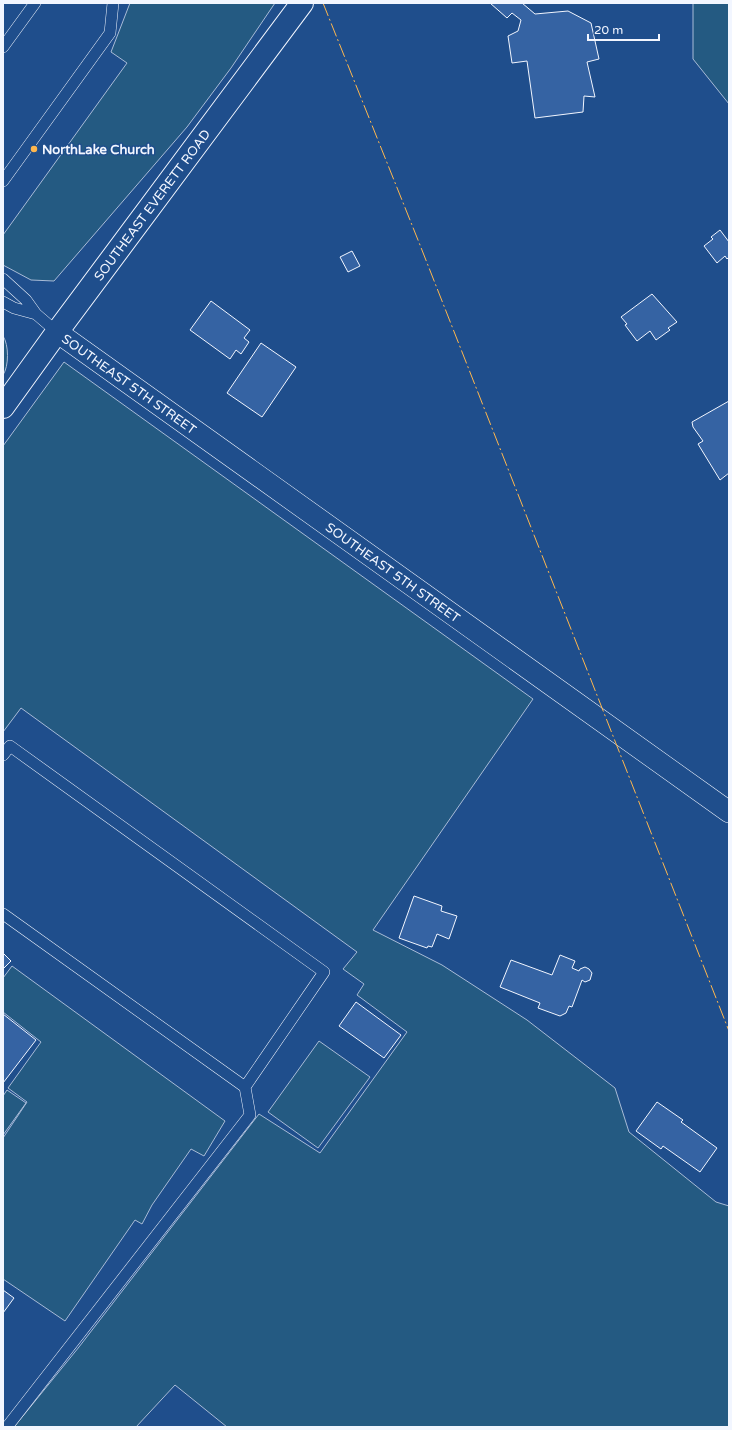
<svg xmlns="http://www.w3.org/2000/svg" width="732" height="1430" viewBox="0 0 732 1430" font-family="'Varela Round',sans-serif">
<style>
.green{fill:#245a82;stroke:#a8bbd7}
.building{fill:#3563a3;stroke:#f2f6ff}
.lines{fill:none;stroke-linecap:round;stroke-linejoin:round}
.lane-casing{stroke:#f2f6ff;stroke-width:12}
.street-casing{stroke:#f2f6ff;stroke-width:22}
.secondary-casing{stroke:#f2f6ff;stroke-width:24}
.lane{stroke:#1f4e8c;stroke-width:11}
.street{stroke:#1f4e8c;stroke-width:21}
.secondary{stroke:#1f4e8c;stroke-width:22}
.power{stroke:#ffb74d;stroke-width:1;stroke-dasharray:14 3 2 3;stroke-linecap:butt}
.poi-dot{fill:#ffb74d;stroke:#1f4e8c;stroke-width:1.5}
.labels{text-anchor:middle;stroke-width:3;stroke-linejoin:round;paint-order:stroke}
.poi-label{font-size:13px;font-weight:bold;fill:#f2f6ff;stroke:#1f4e8c;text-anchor:start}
.street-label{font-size:13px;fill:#f2f6ff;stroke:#1f4e8c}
</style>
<rect width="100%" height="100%" fill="#1f4e8c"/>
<path class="green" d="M130,3H275L231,68L187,127L54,281L31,280L3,265V235L127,63L111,52Z
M693,3H729V104L693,59Z
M3,336C9,345 9,366 3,375Z
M64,362L533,699L373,930L442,965L527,1020L615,1088L629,1132L716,1202L729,1206V1427H227L175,1385L136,1427H14L79,1347L259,1114L320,1153L407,1032L357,995L364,984L343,969L357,952L21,708L3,732V446Z
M12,966L225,1121L204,1156L191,1149L152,1205L142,1224L135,1220L65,1321L3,1279V1138L27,1102L8,1088L41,1042L3,1012V978Z
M319,1041L370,1077L318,1148L268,1112Z
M7,1090L26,1103L3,1135V1096Z"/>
<path class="building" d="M490,3H522L535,14L568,11L591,23L599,59L587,62L595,97L584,96L583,112L535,118L527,61L512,63L508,36L518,31L521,20L512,13L507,18Z
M720,230L729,242V257L727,259L725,256L717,263L704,246L713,239L711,237Z
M352,251L360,266L348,272L340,257Z
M652,294L677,322L668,328L670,330L656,340L650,331L637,341L625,325L627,324L621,317Z
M211,301L250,330L244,338L249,342L241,354L236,350L230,359L190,330Z
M261,343L296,367L262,417L227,393Z
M729,401V473L720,480L698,444L703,441L693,427L692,422Z
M414,896L442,906L441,911L457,916L449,939L437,934L432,947L428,946L427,948L399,938Z
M3,953L11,961L3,969Z
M560,955L575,961L572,968L579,971L580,969L585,967L589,969L592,973L590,980L585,982L582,980L572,1007L569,1006L566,1013L560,1016L538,1008L540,1003L500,987L511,960L552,975Z
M356,1002L401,1035L384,1058L339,1026Z
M3,1014L36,1040L3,1083Z
M657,1102L683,1120L681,1122L717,1148L700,1172L663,1146L661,1149L636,1131Z
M3,1290L14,1298L3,1313Z"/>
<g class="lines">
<g class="lane-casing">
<path id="lane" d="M3,47L35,3
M3,181L110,33L113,3
M3,279L26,300L36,314L57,332
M3,302L14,308L36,314
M3,755L10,746L324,972L245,1087
M3,914L245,1087L250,1115L7,1427"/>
</g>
<g class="street-casing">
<g id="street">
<path id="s1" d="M57,332L729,812"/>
</g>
</g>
<g class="secondary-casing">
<g id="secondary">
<path id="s2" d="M3,407L57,332L302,3"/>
</g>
</g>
<use href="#lane" class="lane"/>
<use href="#street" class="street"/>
<use href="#secondary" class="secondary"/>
<path class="power" d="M323,3L420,245L729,1031"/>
</g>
<circle class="poi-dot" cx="34" cy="149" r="4"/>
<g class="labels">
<g class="poi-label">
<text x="42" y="154">NorthLake Church</text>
</g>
<g class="street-label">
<text dy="5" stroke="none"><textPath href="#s2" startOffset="251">SOUTHEAST EVERETT ROAD</textPath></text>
<text dy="5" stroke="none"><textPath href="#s1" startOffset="89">SOUTHEAST 5TH STREET</textPath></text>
<text dy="5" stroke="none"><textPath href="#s1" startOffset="413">SOUTHEAST 5TH STREET</textPath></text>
</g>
</g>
<rect width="732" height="1430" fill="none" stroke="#f2f6ff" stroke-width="8"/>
<path d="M588 34v6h71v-6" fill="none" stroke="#f2f6ff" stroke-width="2"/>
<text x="594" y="34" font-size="12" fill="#f2f6ff" stroke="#1f4e8c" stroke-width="3" paint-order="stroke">20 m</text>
</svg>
